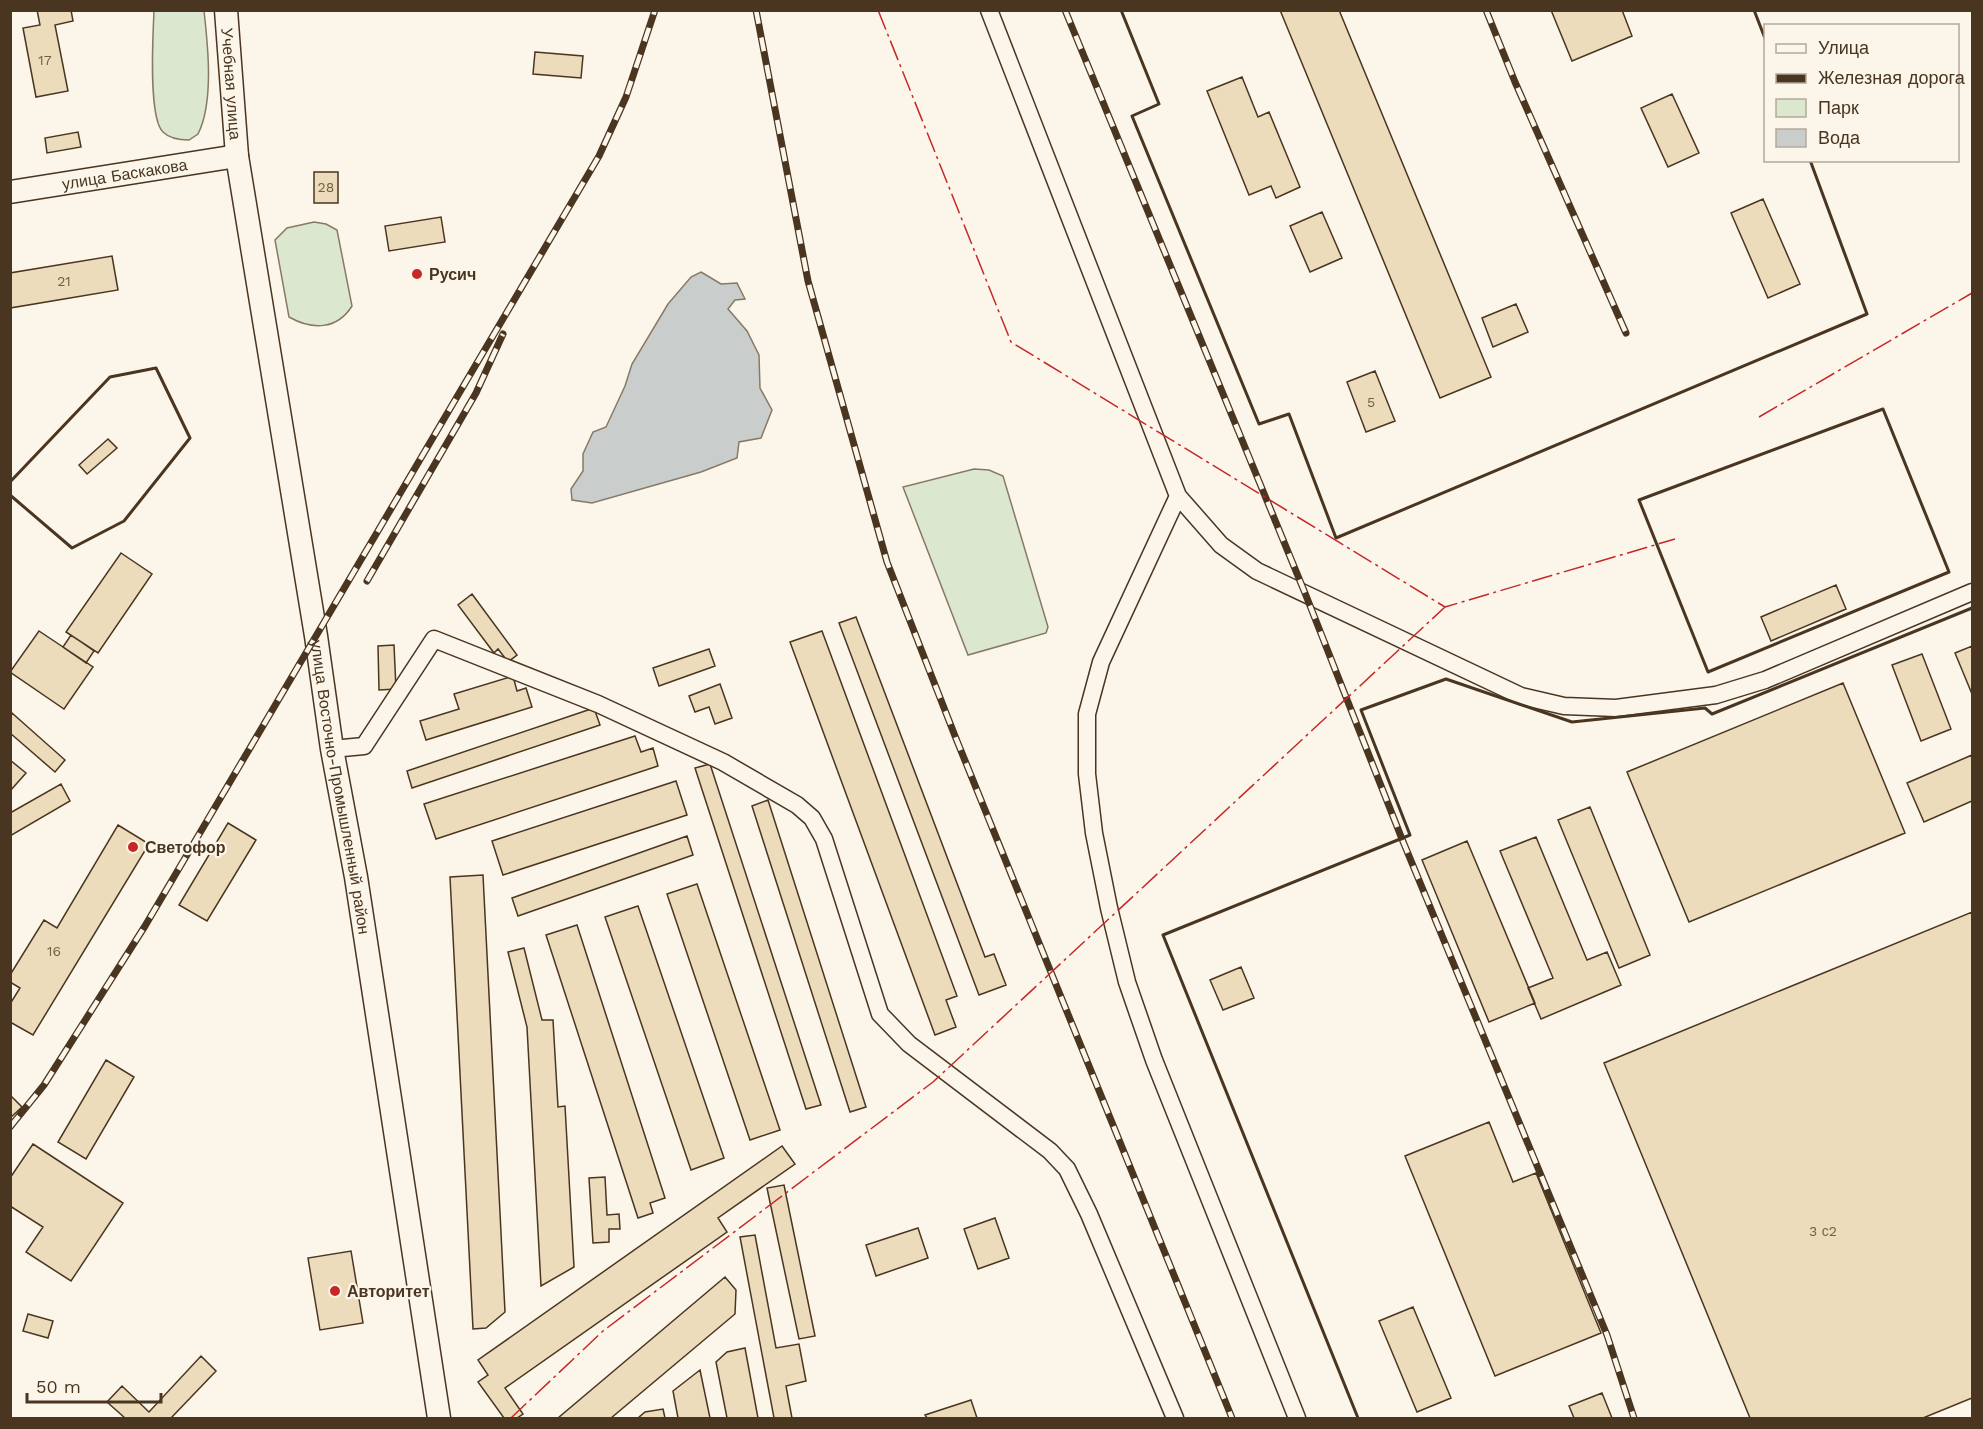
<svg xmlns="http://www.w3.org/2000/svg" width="1983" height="1429" viewBox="0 0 1983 1429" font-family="'Work Sans',sans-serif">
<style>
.green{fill:#dce7d0;stroke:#887966;stroke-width:1.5}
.water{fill:#c9cecd;stroke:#887966;stroke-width:1.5}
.building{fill:#ecdcbc;stroke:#4a3520;stroke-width:1.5}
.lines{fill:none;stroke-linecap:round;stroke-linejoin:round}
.street-casing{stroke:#4a3520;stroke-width:19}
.secondary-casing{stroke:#4a3520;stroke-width:25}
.street{stroke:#fbf6e9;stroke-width:16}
.secondary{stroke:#fbf6e9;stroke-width:22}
.rail-casing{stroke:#4a3520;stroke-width:7}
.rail{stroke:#fbf6e9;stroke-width:4.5;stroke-dasharray:14;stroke-linecap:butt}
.wall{stroke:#4a3520;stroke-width:3}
.power{stroke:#c62828;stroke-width:1.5;stroke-dasharray:21 4.5 3 4.5;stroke-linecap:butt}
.poi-dot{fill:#c62828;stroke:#fbf6e9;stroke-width:2}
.labels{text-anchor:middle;stroke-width:4.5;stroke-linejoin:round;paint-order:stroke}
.number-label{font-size:14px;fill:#725f47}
.street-label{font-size:16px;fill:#4a3520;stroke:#fbf6e9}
.poi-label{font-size:16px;font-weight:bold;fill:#4a3520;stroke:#fbf6e9;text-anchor:start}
</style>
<rect width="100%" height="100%" fill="#fbf6e9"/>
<path class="green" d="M154,11H204C208,46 214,102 198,134L189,140C180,140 170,139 163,132C148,118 153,34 154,11Z
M314,222L326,224L337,230L352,306C337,330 312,330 289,317L275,240L287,228Z
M974,469L989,470L1003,476L1048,627L1046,633L968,655L903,487Z"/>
<path class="water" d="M701,272L721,284L737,283L745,299L735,300L728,309L747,331L759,355L760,388L772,410L761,438L739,442L737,458L701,472L592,503L572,500L571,489L583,471V454L593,432L606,427L625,386L632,364L668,304L691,277Z"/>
<path class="building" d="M37,10H71L73,21L55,25L68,91L36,97L23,28L40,25Z
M1280,10H1339L1491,377L1440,398Z
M1551,10H1622L1632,36L1572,61Z
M535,52L583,56L581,78L533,74Z
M1242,77L1258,117L1269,112L1300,187L1276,198L1271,186L1249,195L1207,91Z
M1672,94L1699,153L1668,167L1641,108Z
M78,132L81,147L47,153L45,138Z
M314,172H338V203H314Z
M1763,199L1800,284L1768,298L1731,213Z
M1322,212L1342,258L1310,272L1290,226Z
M441,217L445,242L389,251L385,226Z
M112,256L118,290L10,308V273Z
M1516,304L1528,332L1493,347L1482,318Z
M1375,371L1395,421L1366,432L1347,382Z
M108,439L117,448L87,474L79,465Z
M121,553L152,574L98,653L66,632Z
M1836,585L1846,609L1771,641L1761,617Z
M472,594L517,655L508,662L498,649L494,653L458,605Z
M856,617L985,957L994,954L1006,985L979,995L839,623Z
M39,631L93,667L64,709L10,672Z
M822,631L957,996L946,1000L956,1027L935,1035L790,642Z
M71,635L94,651L86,663L63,647Z
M394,645L396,689L379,690L378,646Z
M1972,646V694L1955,653Z
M709,649L715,666L659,686L653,668Z
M1922,654L1951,729L1921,741L1892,665Z
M513,676L517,691L526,688L532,707L426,740L420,721L459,709L454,694Z
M1843,683L1905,833L1689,922L1627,772Z
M720,684L732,718L715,724L709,707L695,712L689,696Z
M594,708L600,725L412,788L407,771Z
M12,713L65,760L55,772L10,733V716Z
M635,736L641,752L653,748L658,766L436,839L424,804Z
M1972,755V801L1924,822L1907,783Z
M10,760L26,773L10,791Z
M710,764L821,1105L806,1109L695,768Z
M676,781L687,815L503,875L492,841Z
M61,784L70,801L10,836V813Z
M768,800L866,1107L850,1112L752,806Z
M1590,807L1650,955L1619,968L1558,820Z
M228,823L256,840L207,921L179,905Z
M118,825L149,844L33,1035L10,1022V1004L20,988L10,982V975L44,920L57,928Z
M687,836L693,855L518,916L512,898Z
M1536,837L1587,960L1607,952L1621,985L1541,1019L1528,988L1553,978L1500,851Z
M1467,841L1535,1003L1489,1022L1422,860Z
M483,875L505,1312L486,1328L473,1329L450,877Z
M697,884L780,1130L750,1140L667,894Z
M638,906L724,1158L691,1170L605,917Z
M1972,912V1398L1923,1418H1750L1604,1063Z
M577,925L665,1198L650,1203L653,1213L638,1218L546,935Z
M524,948L542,1020H553L558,1107L565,1106L574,1267L541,1286L527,1027L508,952Z
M1241,967L1254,998L1223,1010L1210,980Z
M106,1060L134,1077L86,1159L58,1142Z
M10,1095L22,1107L10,1118Z
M1489,1122L1513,1182L1536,1173L1601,1333L1495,1376L1405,1156Z
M33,1144L123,1203L71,1281L26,1252L43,1227L10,1206V1178Z
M782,1146L795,1164L718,1218L727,1232L505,1388L523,1414L517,1418H504L478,1382L488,1375L478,1360Z
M605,1177L607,1215L619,1214L620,1229H609V1242L593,1243L589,1178Z
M784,1185L815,1336L799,1339L767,1188Z
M995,1218L1009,1258L978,1269L964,1229Z
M918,1228L928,1258L876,1276L866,1245Z
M755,1235L776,1348L799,1344L806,1381L786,1386L792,1418H774L740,1237Z
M351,1251L363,1323L320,1330L308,1258Z
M725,1277L736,1290L735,1314L611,1418H558Z
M1413,1307L1451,1398L1417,1412L1379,1321Z
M28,1314L53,1321L48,1338L23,1331Z
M745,1348L758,1418H727L716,1362L727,1352Z
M201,1356L216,1371L171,1418H125L107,1402L122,1386L149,1412Z
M700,1370L710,1418H678L673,1391Z
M1602,1393L1612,1418H1574L1569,1406Z
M971,1400L977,1418H927L925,1415Z
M663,1409L665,1418H638L645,1412Z"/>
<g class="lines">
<g class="street-casing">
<path id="street" d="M989,10L1178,496L1221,545L1257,571L1521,696L1564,706L1616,708L1716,695L1765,680L1972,592
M1178,496L1101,662L1087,714V774L1094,833L1109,908L1127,982L1154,1060L1297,1418
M332,749L364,746L434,639L598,704L723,762L797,805L812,818L824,839L880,1014L909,1044L1050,1151L1067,1169L1089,1214L1175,1418"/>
</g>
<g class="secondary-casing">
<g id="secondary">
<path id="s1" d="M226,10L237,156L316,636L332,749L356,877L439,1418"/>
<path id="s2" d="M10,192L237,156"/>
</g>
</g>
<use href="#street" class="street"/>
<use href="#secondary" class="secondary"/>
<g class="rail-casing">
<path id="rail" d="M756,10L808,281L887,562L955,736L1232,1418
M1065,10L1305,593L1402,839L1607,1335L1634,1418
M1486,10L1515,82L1626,333
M367,581L476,393L503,334
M10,1127L44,1085L145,926L599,156L626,97L655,10"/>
</g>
<use href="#rail" class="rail"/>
<path class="wall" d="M1121,10L1159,104L1132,116L1259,424L1289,414L1336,538L1867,314L1810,160
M1754,10L1766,41
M1883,409L1949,572L1708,672L1639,500Z
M10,482L110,377L156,368L190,438L124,521L72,548L10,495
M1358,1418L1163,935L1410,835L1361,710L1446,679L1572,722L1705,708L1712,714L1972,608"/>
<path class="power" d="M878,10L1011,342L1445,607L1675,539
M1759,417L1972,293
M511,1418L603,1331L933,1082L1445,607"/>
</g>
<g class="poi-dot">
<circle cx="417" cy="274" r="6"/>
<circle cx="133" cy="847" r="6"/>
<circle cx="335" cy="1291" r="6"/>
</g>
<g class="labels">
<g class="number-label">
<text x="45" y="65">17</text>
<text x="326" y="192">28</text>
<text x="64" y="286">21</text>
<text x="1371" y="407">5</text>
<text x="54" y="956">16</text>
<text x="1823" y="1236">3 с2</text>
</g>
<g class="street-label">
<text dy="6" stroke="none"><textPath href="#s1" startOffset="74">Учебная улица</textPath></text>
<text dy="6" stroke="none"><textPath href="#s2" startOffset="116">улица Баскакова</textPath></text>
<text dy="6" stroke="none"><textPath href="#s1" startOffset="786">улица Восточно-Промышленный район</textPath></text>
</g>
<g class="poi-label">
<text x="429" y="280">Русич</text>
<text x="145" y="853">Светофор</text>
<text x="347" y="1297">Авторитет</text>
</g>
</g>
<rect width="1983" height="1429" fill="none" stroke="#4a3520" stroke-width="24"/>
<rect x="1764" y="24" width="195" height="138" fill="#fbf6e9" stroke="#b4a999" stroke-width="1.5"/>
<rect x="1776" y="44" width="30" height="9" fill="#fbf6e9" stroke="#b4a999" stroke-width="1.5"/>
<text x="1818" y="54" font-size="18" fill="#4a3520">Улица</text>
<rect x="1776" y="74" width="30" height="9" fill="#4a3520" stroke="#b4a999" stroke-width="1.5"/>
<text x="1818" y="84" font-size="18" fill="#4a3520">Железная дорога</text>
<rect x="1776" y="99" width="30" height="18" fill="#dce7d0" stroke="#b4a999" stroke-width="1.5"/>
<text x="1818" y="114" font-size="18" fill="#4a3520">Парк</text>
<rect x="1776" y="129" width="30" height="18" fill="#c9cecd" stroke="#b4a999" stroke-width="1.5"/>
<text x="1818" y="144" font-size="18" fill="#4a3520">Вода</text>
<path d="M27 1393v9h134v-9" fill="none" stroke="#4a3520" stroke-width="3"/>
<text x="36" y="1393" font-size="18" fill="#4a3520" stroke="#fbf6e9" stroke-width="4.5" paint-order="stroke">50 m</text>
</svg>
